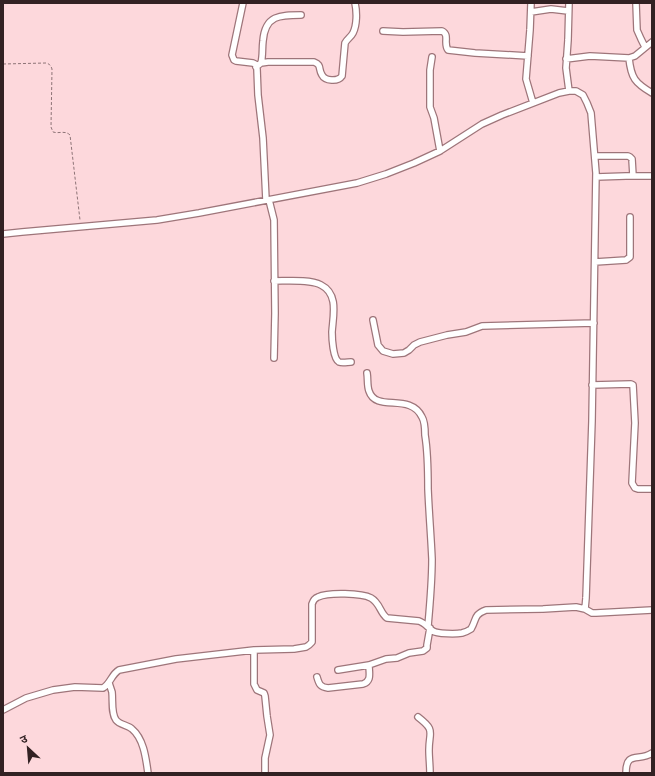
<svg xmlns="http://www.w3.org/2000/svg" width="655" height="776" viewBox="0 0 655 776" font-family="'Varela Round','Noto Sans Devanagari',sans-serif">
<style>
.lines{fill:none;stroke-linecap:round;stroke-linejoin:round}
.minor-casing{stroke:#9e757a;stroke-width:8}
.path{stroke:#8e7477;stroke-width:1;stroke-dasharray:3 2;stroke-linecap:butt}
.minor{stroke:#fff;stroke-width:5.5}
</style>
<rect width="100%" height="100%" fill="#fdd8dc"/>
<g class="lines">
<g class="minor-casing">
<path id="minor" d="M243,3L232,55L234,60L236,61L253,63L255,64L257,69L258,95L263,138L266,200
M531,3L530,30L526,79L533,103
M569,3L568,40L566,68L569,91
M636,3L637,30L641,39L645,47
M531,12L551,9L568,11
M383,31L403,32L442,31C450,35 443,43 448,50L475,53L528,56
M432,57L430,70V107L434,118L440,151
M629,58C631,78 635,83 652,93
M566,59L590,56L629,58L635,56L652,42
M261,63C263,56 262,49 263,41C265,15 280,15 301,15
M256,67L261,63L268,62H314C322,65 318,69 322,75C325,81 338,82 342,76L345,43C347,39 351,37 353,33C357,25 357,12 355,3
M595,156H628L630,157L632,159L633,176
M596,177L626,176H652
M269,200L274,220L275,313L274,358
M3,234L22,232L157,220L199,213L357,183L386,174L414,163L440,151L482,124L502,115L559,93L569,91H576L583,95L587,103L591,113L596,173L592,421L586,598L585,609
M595,262L626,260L630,257V217
M274,281C287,281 310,279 321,285C339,294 333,316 332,332C332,338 333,359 339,362C342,363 348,362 351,362
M373,320L378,345L383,351L393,354L404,353L409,350L414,345L420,342L447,335L466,332L482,326L594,323
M367,373C368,379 367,386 369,391C376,413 410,392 422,417C425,422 425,429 425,435C428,453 428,471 428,489C429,513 431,536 432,559C432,582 430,604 428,626
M592,385L631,384L633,385L635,423L632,483L635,488L638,489H652
M254,650V684L257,690L264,693L265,696L267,716L270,735L265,758V773
M338,670L369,665L386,659L397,658L409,653L423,651L427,648V645L430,628
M317,677C319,684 320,687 328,688L363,684C372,681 369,673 369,665
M109,683C110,686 111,689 112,692C113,701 111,713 116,720C120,725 128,725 132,729C144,739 146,759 148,773
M3,710L26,698L53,690L75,687L103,688C111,683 111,675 119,670L176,659L254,650L294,649L306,647L309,645L312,642V604C313,601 315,598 318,597C328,592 362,593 371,598C380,603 380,613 387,618L419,621C425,623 428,628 433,631C437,634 456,634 462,633C466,632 468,631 471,629C477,619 473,615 486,610L543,609L576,607L585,609L592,613H596L652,610
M418,717C436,731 429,731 429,750C429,758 430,765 430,773
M626,773C626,750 639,762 652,753"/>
</g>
<path class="path" d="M3,64L46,63C50,64 51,66 52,69L51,127L53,132C59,134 65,130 70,135L80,220"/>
<use href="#minor" class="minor"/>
</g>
<rect width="655" height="776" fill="none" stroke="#322123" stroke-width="8"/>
<g transform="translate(28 748) rotate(334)" stroke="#fdd8dc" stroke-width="3" paint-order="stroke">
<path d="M0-3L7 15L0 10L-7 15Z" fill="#322123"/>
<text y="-6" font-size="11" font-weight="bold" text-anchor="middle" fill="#322123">उ</text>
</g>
</svg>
